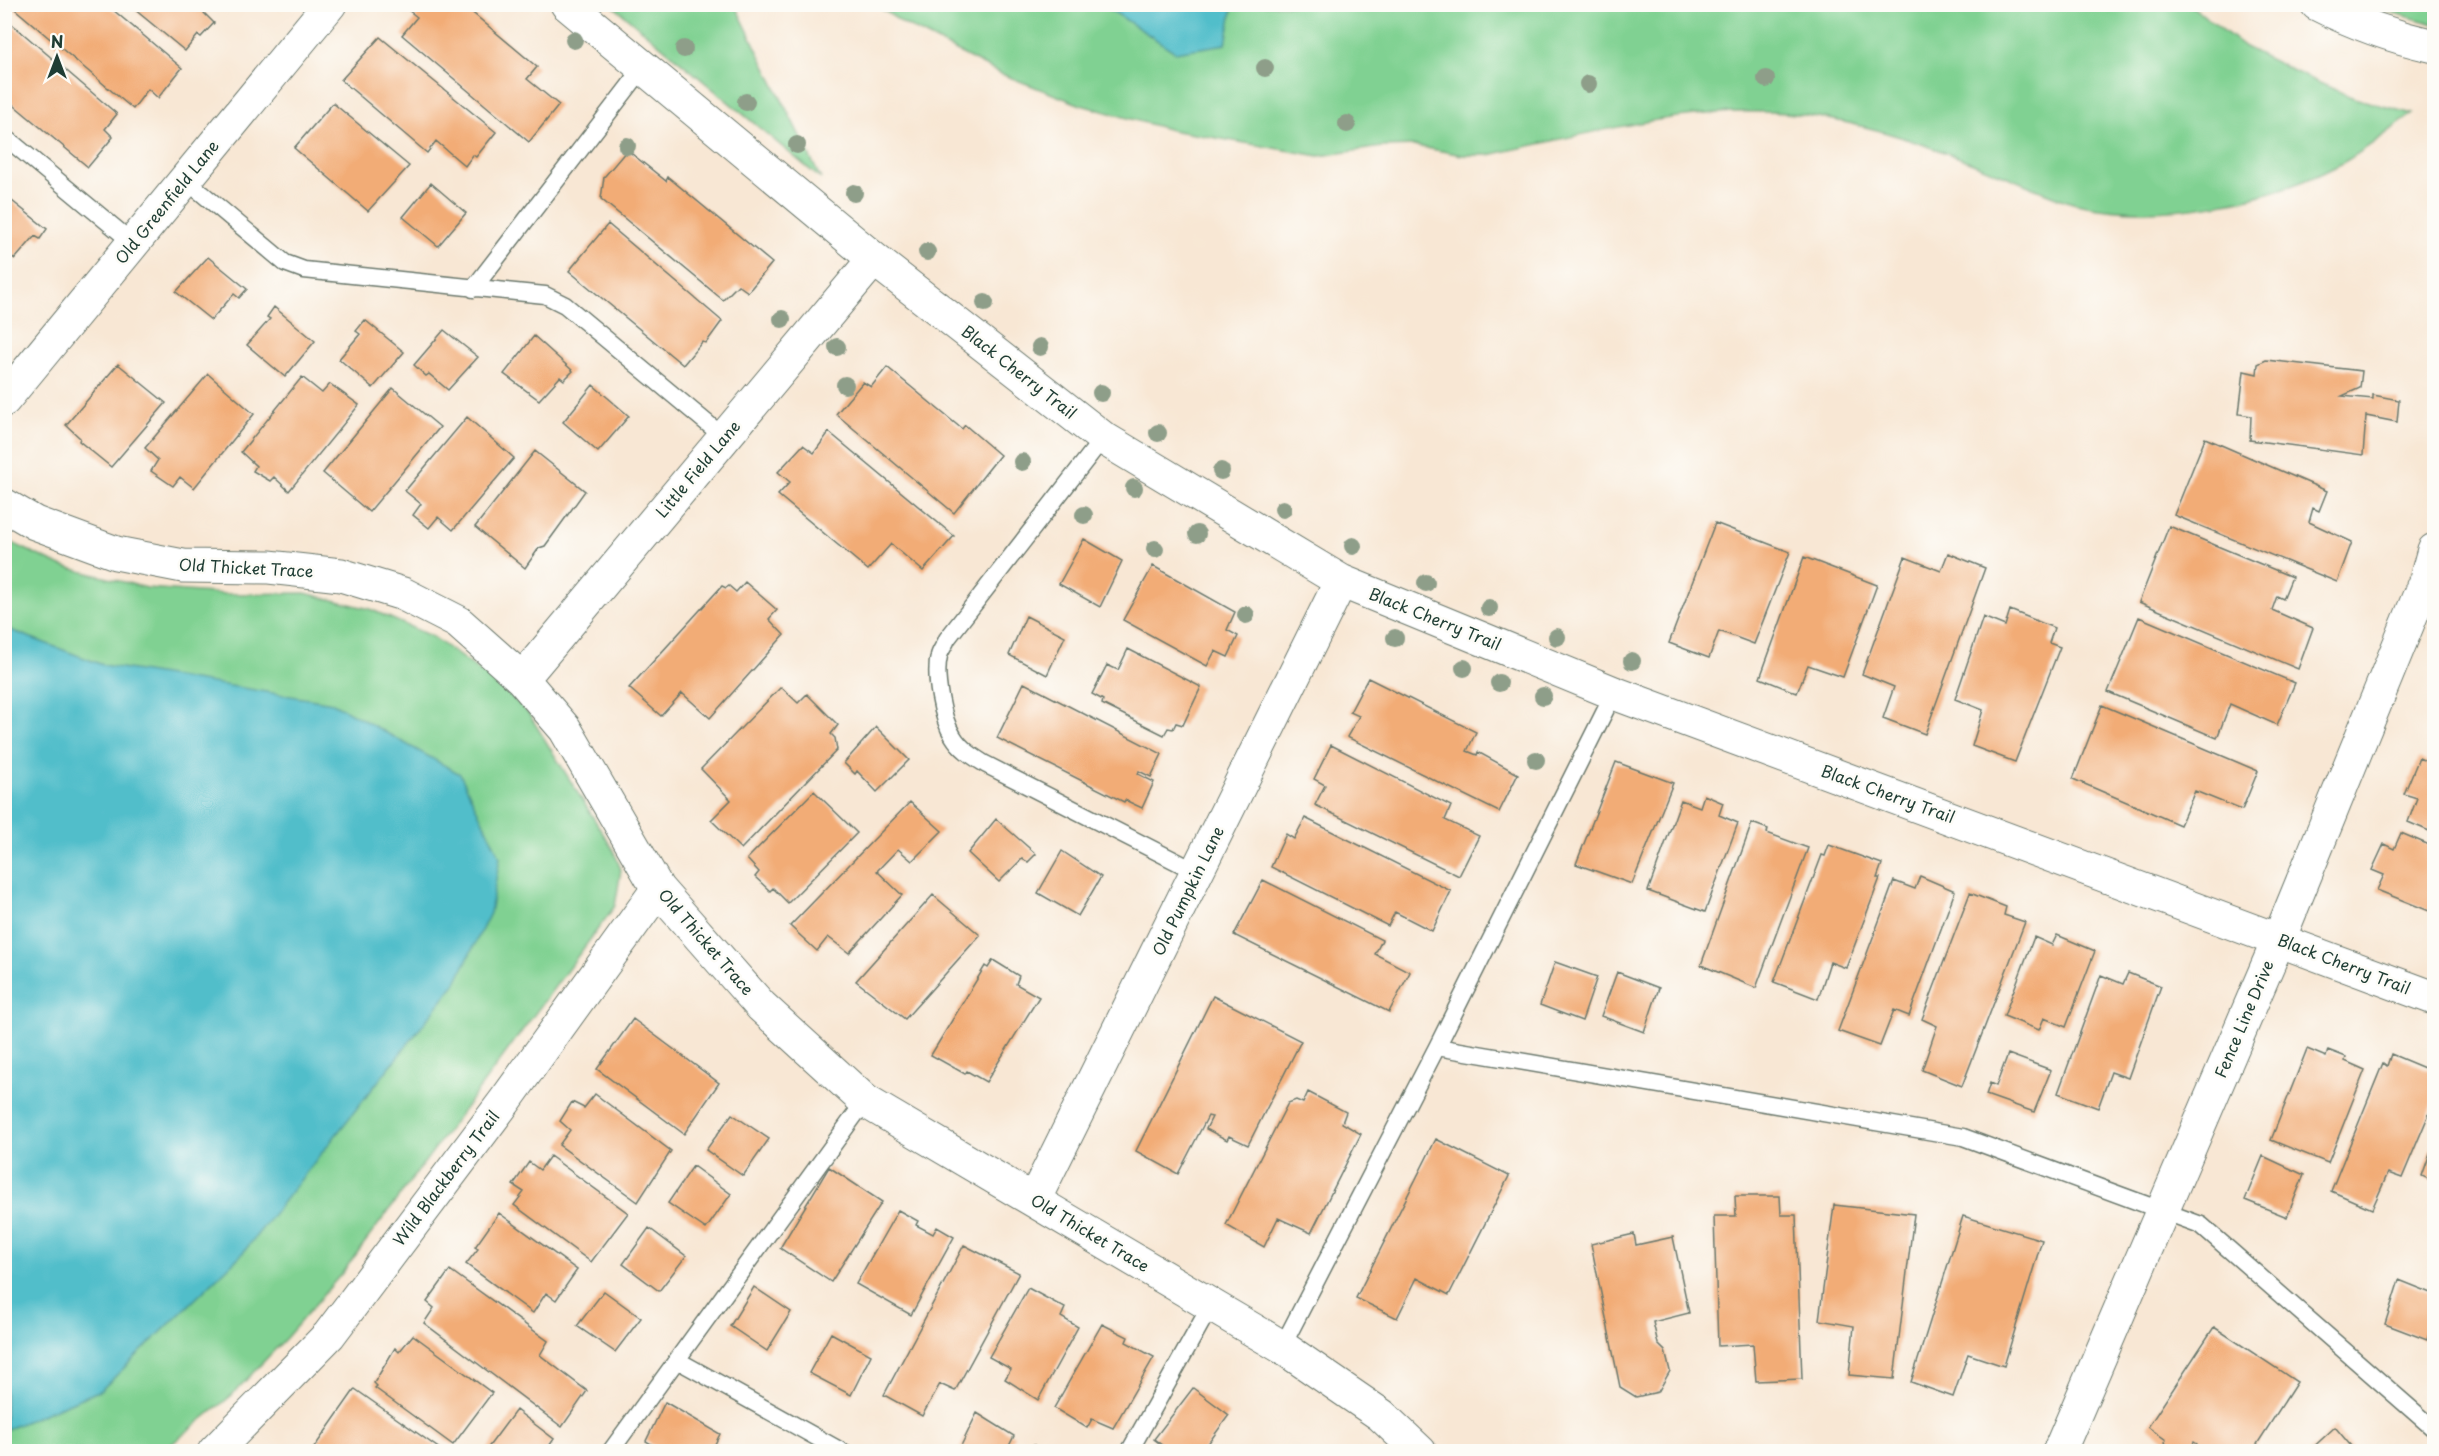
<svg xmlns="http://www.w3.org/2000/svg" width="2439" height="1456" viewBox="0 0 2439 1456" font-family="'Playpen Sans',sans-serif">
<style>
.green{fill:#80d192;stroke:#508763;stroke-width:1.5}
.water{fill:#51beca;stroke:#387e7f;stroke-width:1.5}
.building{fill:#f2ac76}
.lines{fill:none;stroke-linecap:round;stroke-linejoin:round}
.lane-casing{stroke:#6b786c;stroke-width:19}
.street-casing{stroke:#6b786c;stroke-width:35}
.lane{stroke:#fff;stroke-width:16}
.street{stroke:#fff;stroke-width:33}
.tree{fill:#8e9e89}
.labels{text-anchor:middle;stroke-width:5;stroke-linejoin:round;paint-order:stroke}
.street-label{font-size:16px;fill:#1f3d34;stroke:#fdfcf7}
</style>
<rect width="100%" height="100%" fill="#fdfcf7"/>
<filter id="ink" filterUnits="userSpaceOnUse"><feTurbulence type="fractalNoise" baseFrequency=".0167" numOctaves="2"/><feDisplacementMap in="SourceGraphic" scale="12" xChannelSelector="R" yChannelSelector="G"/><feConvolveMatrix kernelMatrix="1 2 1 2 8 2 1 2 1" color-interpolation-filters="sRGB"/></filter>
<filter id="wash" filterUnits="userSpaceOnUse"><feTurbulence type="fractalNoise" baseFrequency=".008" numOctaves="4" result="noise"/><feDisplacementMap in="SourceGraphic" scale="24" xChannelSelector="R" yChannelSelector="G"/><feGaussianBlur stdDeviation="1.35" result="paint"/><feColorMatrix in="noise" values="0 0 0 0 0 0 0 0 0 0 0 0 0 0 0 0 0 1.4 0 .05"/><feComposite in="paint" operator="in"/></filter>
<g filter="url(#wash)">
<rect width="100%" height="100%" fill="#f8e7d4"/>
<path class="green" d="M612,5H735L821,179Z
M876,5H2190L2245,47L2306,77L2354,98L2413,114C2388,131 2363,153 2337,166C2266,203 2160,221 2081,205C2057,200 2020,181 1995,172C1934,147 1871,124 1805,115C1700,101 1590,134 1488,155H1462L1416,146L1382,147L1319,156L1171,130L1081,105L999,73L904,24Z
M2365,5H2434V24Z
M4,539L61,566L147,588L225,594L305,593L370,609L433,637L501,686L529,714L614,851L621,870L615,906L343,1272L287,1337L231,1396L163,1451H5Z"/>
<path class="water" d="M1103,5H1233L1226,44L1175,52Z
M5,628L103,665L333,703L460,774L500,857L490,913L455,984L242,1254L101,1390L5,1430Z"/>
<g id="blocks">
<path class="building" d="M9,4H106L182,68L158,98L148,89L133,109Z
M128,4H211L204,13L214,23L201,37L198,35L185,51Z
M413,4H462L537,67L527,79L559,105L529,142L402,35L417,17L408,10Z
M12,24L117,114L105,129L113,137L88,167L4,97V32Z
M380,37L496,132L476,157L473,155L465,166L436,141L427,153L341,80Z
M333,103L409,166L368,211L294,148Z
M627,150L666,181L668,177L772,263L748,292L738,285L723,300L601,199L604,177Z
M431,183L466,213L438,246L403,217Z
M7,197L47,229L40,239L35,236L15,259L4,251V200Z
M608,224L722,321L706,343L702,342L683,365L569,271Z
M208,257L247,289L239,298L234,294L211,320L176,292Z
M274,307L315,341L285,377L247,345L270,319L267,317Z
M365,320L404,352L373,388L339,359L360,334L356,331Z
M444,330L478,357L448,390L429,374L426,376L414,365Z
M534,336L573,371L564,380L560,377L539,400L504,374Z
M2266,360L2362,371L2360,388L2342,396L2373,399V395L2399,400L2397,422L2366,416L2363,455L2250,440L2251,416L2239,414L2244,371L2257,374L2258,364Z
M118,364L166,403L111,467L79,441L80,438L66,425Z
M887,367L962,429L965,425L1000,455L954,513L836,414L863,382L871,387Z
M208,374L254,414L194,488L180,477L173,486L151,471L158,460L145,448Z
M302,377L322,393L330,384L359,405L289,491L274,477L270,481L253,471L256,466L241,452Z
M593,385L629,416L598,452L563,422Z
M393,388L440,427L369,512L323,473Z
M467,417L514,458L453,530L438,517L429,528L413,515L421,504L405,491Z
M829,432L954,536L923,571L891,544L868,570L778,495L790,482L778,472L803,445L814,453Z
M2205,438L2327,491L2319,511L2313,508L2309,522L2352,542L2337,582L2174,515Z
M535,451L585,491L545,546L539,548L525,568L475,527Z
M1715,523L1790,552L1754,644L1719,631L1709,658L1669,643Z
M2169,526L2292,577L2283,599L2277,596L2272,610L2313,628L2298,669L2139,602Z
M1084,539L1122,561L1100,607L1059,584Z
M1948,553L1985,568L1925,734L1883,718L1894,687L1862,674L1905,557L1941,571Z
M1804,557L1877,585L1843,677L1808,665L1797,693L1760,678Z
M1153,566L1235,612L1227,630L1238,636L1228,657L1215,651L1207,666L1123,620Z
M745,582L777,610L769,619L784,635L710,718L682,693L661,716L629,688L722,586L726,588L729,586L736,592Z
M2010,610L2054,628L2049,643L2060,647L2015,762L1972,746L1983,710L1955,699L1983,617L2005,626Z
M1026,616L1065,636L1047,675L1009,655Z
M2139,617L2295,683L2277,725L2230,704L2217,738L2108,692Z
M1128,649L1201,687L1183,725L1176,723L1173,729L1168,728L1164,735L1102,704L1103,700L1092,694L1107,665L1118,670Z
M1368,678L1476,732L1467,751L1477,755L1478,752L1518,774L1499,812L1347,737L1359,716L1350,712Z
M1024,683L1162,754L1151,777L1139,771L1138,774L1154,782L1142,808L1125,800L1124,802L997,738Z
M781,687L798,703L807,694L838,725L831,734L835,738L837,750L741,849L711,820L731,800L701,769Z
M2102,705L2258,771L2242,810L2195,791L2180,825L2073,779Z
M2434,726V749L2427,745Z
M876,727L909,760L877,792L857,771L855,774L844,763Z
M1331,745L1451,806L1445,820L1479,836L1459,876L1315,805L1325,785L1314,779Z
M2419,758L2434,765V833L2408,822L2417,798L2404,794Z
M1616,762L1673,783L1632,884L1576,864Z
M814,791L857,833L788,903L773,888L770,891L755,877L759,872L747,859Z
M1704,795L1723,803L1719,815L1738,823L1705,912L1648,891L1681,800L1700,807Z
M910,802L942,831L912,861L898,849L877,871L902,895L849,953L828,937L817,951L790,926Z
M1305,818L1451,891L1432,931L1395,912L1388,926L1271,867L1286,834L1294,839Z
M996,819L1036,854L1028,862L1022,859L999,882L968,853Z
M1752,823L1768,829L1767,833L1808,848L1756,988L1701,965Z
M2401,833L2434,847V913L2377,890L2384,875L2372,870L2384,844L2394,849Z
M1829,845L1882,864L1877,878H1880L1846,968L1830,962L1818,999L1774,982L1822,855L1825,856Z
M1062,851L1101,877L1078,916L1038,893Z
M1920,876L1955,891L1909,1016L1894,1010L1880,1046L1838,1031L1894,881L1915,889Z
M1263,880L1382,940L1375,954L1410,972L1389,1012L1234,935Z
M1970,893L2006,907L2004,915L2025,922L1962,1086L1922,1070L1937,1026L1922,1019Z
M933,895L980,935L905,1019L856,981Z
M2057,935L2095,951L2066,1027L2044,1018L2039,1030L2004,1016L2034,937L2052,945Z
M993,960L1019,976L1016,984L1039,997L986,1082L967,1071L965,1074L931,1055L985,966L988,968Z
M1555,962L1597,977L1582,1021L1540,1005Z
M1617,972L1659,988L1644,1032L1601,1016Z
M2128,973L2161,986L2128,1078L2111,1072L2098,1108L2058,1093L2101,975L2123,984Z
M1213,996L1301,1041L1248,1145L1229,1136L1227,1140L1206,1129L1212,1117L1208,1116L1178,1174L1136,1151Z
M633,1019L719,1083L684,1134L597,1069Z
M2307,1049L2326,1057L2328,1050L2346,1057L2345,1061L2365,1070L2328,1163L2271,1140Z
M2008,1054L2051,1070L2034,1112L1986,1095L1990,1083L1996,1086Z
M2391,1054L2434,1072V1102L2402,1178L2388,1173L2372,1209L2331,1191L2383,1063L2387,1066Z
M1308,1092L1346,1112L1342,1123L1361,1134L1311,1233L1278,1218L1264,1247L1226,1225L1288,1103L1296,1100L1303,1103Z
M595,1094L671,1151L638,1202L559,1145L570,1130L560,1121L572,1102L584,1108Z
M732,1114L769,1139L743,1176L706,1150Z
M1436,1139L1509,1176L1449,1295L1417,1278L1397,1318L1356,1298Z
M2434,1142V1182L2422,1176Z
M550,1156L628,1213L591,1262L514,1205L524,1192L513,1185L529,1162L540,1170Z
M2263,1156L2304,1175L2287,1217L2245,1200Z
M693,1166L731,1194L706,1229L668,1203Z
M829,1167L882,1202L831,1282L780,1248Z
M1735,1196H1780L1781,1215H1796L1802,1379L1756,1381L1753,1344L1718,1346L1714,1216H1736Z
M1834,1205L1914,1214L1894,1379L1849,1375L1854,1326L1819,1320Z
M898,1210L918,1221L916,1225L933,1234L937,1227L954,1237L911,1315L856,1284Z
M499,1213L577,1270L556,1300L546,1293L533,1313L466,1264L478,1249L475,1247Z
M1963,1216L2042,1240L2004,1366L1968,1354L1953,1397L1911,1382Z
M649,1228L686,1256L659,1291L623,1264Z
M1634,1234L1636,1245L1673,1237L1689,1313L1653,1322L1658,1344L1665,1351L1670,1371L1658,1392L1636,1397L1620,1387L1591,1244Z
M964,1245L1019,1273L955,1391L940,1384L922,1416L884,1395Z
M450,1270L548,1341L540,1355L587,1391L562,1427L424,1323L434,1308L427,1302Z
M2399,1280L2434,1294V1318L2427,1340L2385,1324Z
M754,1287L791,1312L767,1351L730,1326Z
M1028,1288L1065,1308L1061,1317L1078,1327L1038,1400L1005,1379L1011,1369L989,1357Z
M604,1291L641,1318L615,1352L577,1326Z
M1102,1324L1128,1337L1126,1342L1154,1357L1113,1428L1092,1419L1087,1428L1054,1408Z
M2214,1327L2297,1382L2252,1452H2193L2197,1444L2194,1442L2189,1452H2178L2164,1443L2166,1440L2148,1427Z
M831,1333L871,1355L851,1395L809,1373Z
M413,1335L492,1393L453,1445L375,1388L377,1386L374,1383L395,1348L399,1352Z
M1193,1388L1229,1415L1202,1452H1171L1154,1439Z
M355,1389L444,1452H311Z
M665,1402L720,1434L711,1452H664L646,1441Z
M516,1410L554,1439L545,1452H490L487,1449Z
M977,1413L1014,1436L1006,1452H958Z
M2335,1427L2356,1452H2308Z
M1034,1445L1045,1452H1030Z"/>
</g>
</g>
<g filter="url(#ink)">
<use href="#blocks" fill-opacity="0" stroke="#6b786c" stroke-width="1.5"/>
<g class="lines">
<g class="lane-casing">
<path id="lane" d="M4,136L133,243
M186,180L285,263L304,270L545,295L565,305L725,438
M473,289L643,68
M1103,438L947,639C945,645 940,651 939,656C934,676 942,719 953,736C960,748 972,756 985,764L1197,872
M1437,1047L1963,1137L2201,1225L2434,1429
M1282,1347L1437,1047L1614,693
M677,1360L843,1452
M610,1452L865,1101
M1129,1452L1211,1305"/>
</g>
<g class="street-casing">
<path id="street" d="M567,4L874,259L1103,438L1341,581L1614,693L2434,998
M2317,4C2354,23 2394,37 2434,46
M4,400L330,4
M4,505L35,523L116,553L183,566L269,567L341,575L403,594L458,622L522,679L565,729L658,889L761,1006L865,1101L1282,1347L1381,1415L1420,1452
M522,679L874,259
M1034,1200L1341,581
M214,1452L329,1335L505,1101L658,889
M2059,1452L2279,939L2426,579L2434,550"/>
</g>
<use href="#lane" class="lane"/>
<use href="#street" class="street"/>
</g>
<g class="tree">
<circle cx="574" cy="40" r="9"/>
<circle cx="684" cy="49" r="9"/>
<circle cx="1265" cy="68" r="9"/>
<circle cx="1766" cy="79" r="9"/>
<circle cx="1588" cy="84" r="9"/>
<circle cx="746" cy="102" r="9"/>
<circle cx="1347" cy="124" r="9"/>
<circle cx="797" cy="145" r="9"/>
<circle cx="627" cy="146" r="9"/>
<circle cx="854" cy="193" r="9"/>
<circle cx="927" cy="252" r="9"/>
<circle cx="985" cy="303" r="9"/>
<circle cx="782" cy="319" r="9"/>
<circle cx="837" cy="347" r="9"/>
<circle cx="1040" cy="347" r="9"/>
<circle cx="845" cy="385" r="9"/>
<circle cx="1101" cy="393" r="9"/>
<circle cx="1158" cy="433" r="9"/>
<circle cx="1022" cy="462" r="9"/>
<circle cx="1221" cy="471" r="9"/>
<circle cx="1134" cy="488" r="9"/>
<circle cx="1283" cy="509" r="9"/>
<circle cx="1084" cy="515" r="9"/>
<circle cx="1197" cy="534" r="9"/>
<circle cx="1353" cy="546" r="9"/>
<circle cx="1155" cy="549" r="9"/>
<circle cx="1426" cy="583" r="9"/>
<circle cx="1489" cy="608" r="9"/>
<circle cx="1246" cy="615" r="9"/>
<circle cx="1557" cy="637" r="9"/>
<circle cx="1395" cy="638" r="9"/>
<circle cx="1632" cy="661" r="9"/>
<circle cx="1464" cy="668" r="9"/>
<circle cx="1499" cy="683" r="9"/>
<circle cx="1543" cy="696" r="9"/>
<circle cx="1536" cy="760" r="9"/>
</g>
</g>
<g class="labels">
<g class="street-label">
<text transform="translate(167 202) rotate(-51)" y="6">Old Greenfield Lane</text>
<text transform="translate(1019 372) rotate(38)" y="6">Black Cherry Trail</text>
<text transform="translate(698 469) rotate(-50)" y="6">Little Field Lane</text>
<text transform="translate(246 568) rotate(3)" y="6">Old Thicket Trace</text>
<text transform="translate(1435 619) rotate(22)" y="6">Black Cherry Trail</text>
<text transform="translate(1888 794) rotate(20)" y="6">Black Cherry Trail</text>
<text transform="translate(1188 891) rotate(-64)" y="6">Old Pumpkin Lane</text>
<text transform="translate(706 942) rotate(49)" y="6">Old Thicket Trace</text>
<text transform="translate(2344 964) rotate(21)" y="6">Black Cherry Trail</text>
<text transform="translate(2244 1019) rotate(-67)" y="6">Fence Line Drive</text>
<text transform="translate(446 1178) rotate(-53)" y="6">Wild Blackberry Trail</text>
<text transform="translate(1090 1233) rotate(31)" y="6">Old Thicket Trace</text>
</g>
</g>
<rect width="2439" height="1456" fill="none" stroke="#fdfcf7" stroke-width="24"/>
<g transform="translate(57 57)" stroke="#fdfcf7" stroke-width="4.5" paint-order="stroke">
<path d="M0-4.5L10 22L0 15L-10 22Z" fill="#1f3d34"/>
<text y="-9" font-size="16" font-weight="bold" text-anchor="middle" fill="#1f3d34">N</text>
</g>
</svg>
